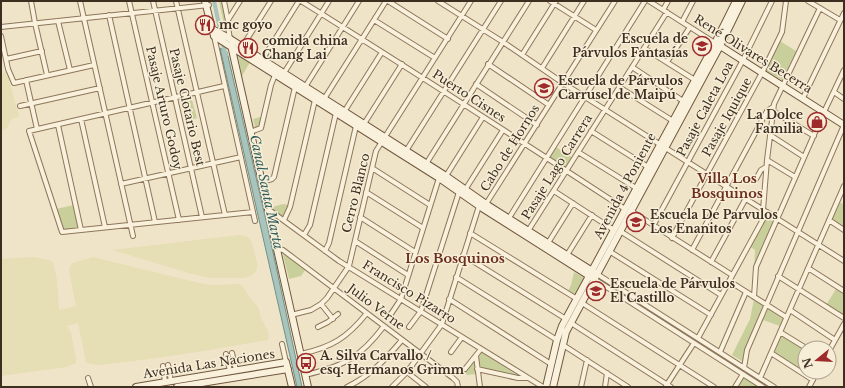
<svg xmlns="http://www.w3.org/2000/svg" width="845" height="388" viewBox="0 0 845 388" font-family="'Libre Baskerville',serif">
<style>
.farmland{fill:#e6deb5}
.green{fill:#c9cf9b}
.water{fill:#a9c4bc;stroke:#6f938a}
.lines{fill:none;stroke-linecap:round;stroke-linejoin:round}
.canal{stroke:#a9c4bc;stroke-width:4}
.street-casing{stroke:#8d765c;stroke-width:6}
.secondary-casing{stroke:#6f573f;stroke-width:8}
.street{stroke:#faf1dc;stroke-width:4}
.secondary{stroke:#faf1dc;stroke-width:6}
.labels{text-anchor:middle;stroke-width:3;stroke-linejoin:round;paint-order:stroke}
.poi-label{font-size:12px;font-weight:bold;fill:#3d2e20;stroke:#f7eed8;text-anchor:start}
.street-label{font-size:12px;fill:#3d2e20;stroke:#f7eed8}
.neighbourhood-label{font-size:13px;font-weight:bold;fill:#6b2e1e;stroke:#f7eed8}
.water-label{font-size:13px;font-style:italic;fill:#2f5d5a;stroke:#f7eed8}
</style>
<rect width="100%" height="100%" fill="#f0e4c8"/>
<path class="farmland" d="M7,72L19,116L11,120L7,128L1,131V73Z
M239,235L245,236L249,238L252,243L257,263V269L254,274L250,276L244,278H210L192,274L112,250Z
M33,257L45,259L53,262L57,280L59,310L76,306L69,271L70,266L73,263L93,257L199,283L212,285L238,284L243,286L248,295L258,307L261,318L268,331L269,335L268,340L210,350L150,359L100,365L90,364L86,362L78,323L67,326L71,332L76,359V363L67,367L1,376V259Z"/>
<path class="green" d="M219,1H222L226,15L224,25Z
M780,41L796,51L782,80L765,70Z
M238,56L250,62L242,76Z
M192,100L197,118L187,121L182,102Z
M267,115L264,129L256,131L253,119Z
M556,147L573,158L565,169L549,159Z
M840,202L844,205V228L831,221Z
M283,204L289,205L287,211L283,217L273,210L272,207Z
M74,205L79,228L63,230L56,209Z
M766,217L774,222L754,269L755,250L749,246Z
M283,255H286L306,269L301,276L289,279Z
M574,272L584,278L575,295L568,291L571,285Z
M836,289L844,294V317L826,305Z
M754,299L764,306L745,348V363L732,355L750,319Z
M768,309L784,319L780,326L763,320Z
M781,336L805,350V372H813L810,376L774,354Z
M481,352L520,377L479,367L478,357Z
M474,361L477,374L467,375L465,372Z
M743,376L760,387H737Z"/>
<path class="water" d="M220,48L227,52L268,229L302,387H297Z"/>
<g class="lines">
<path class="canal" d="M214,1L221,34
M222,41L226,55"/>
<g class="street-casing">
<path id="street" d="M31,1L35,23L47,75
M80,1L133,236
M129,1L179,220
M153,1L202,217
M176,1L225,215
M224,1L228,21V27L230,39
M301,1C410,69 518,139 625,209
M388,1L448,39
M438,1L503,42L563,83L844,261
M550,1L596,30
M649,1L715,43
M808,1L840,20
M663,10L668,1
M109,15L155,222
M228,20L240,1
M374,20L435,58
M58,21L70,70
M682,22L693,1
M1,27L209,5
M1,36L8,69L14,83L94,65
M214,36L255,221
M242,47L271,1
M644,48L695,80
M522,55L556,1
M6,59L42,51
M262,60L299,1
M667,62L690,27
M488,64L549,105
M632,67L683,101
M542,68L584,1
M284,73L329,1
M26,80L37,129
M476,84L537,125
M224,86L29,131L62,232L253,212
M305,87L359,1
M619,87L673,121
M834,92L844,99
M803,98L844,13
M324,99L386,1
M20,106L100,88
M773,111L814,136
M344,112L382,52
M81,119L105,227
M364,124L402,64
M58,125L81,230
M591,131L648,167
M250,132L261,128L271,85L275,75
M770,135L804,157
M406,151L501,1
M578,152L636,188
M767,160L795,177
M426,164L529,1
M372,168L430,205
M446,176L483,117
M756,179L761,170L766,167
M261,182L272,179L274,177L295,87
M121,184L241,157
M465,190L503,130
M554,191L614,230
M366,192L423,228
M486,204L615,1
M268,209L339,261L543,387
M763,210L767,160L774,104L820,8
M631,211L732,275
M360,217L415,252
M509,218L645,1
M284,220L290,207L315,100
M829,220L844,230
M653,226L743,60L772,1
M528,231L667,12
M620,231L721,295
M470,233L577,299
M304,235L310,225L336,113
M672,238L764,69L782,32L786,1
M355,241L408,275
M548,243L573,203
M277,249L283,250L453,378L457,382L458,387
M692,250L767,111L773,107
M325,251L329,243L356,126
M609,251L711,315
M463,255L566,319
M567,255L592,215
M711,262L746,198
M808,268L844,291
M597,274L774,387
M778,276L844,318
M456,277L557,340
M594,279L763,387
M729,281L786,317
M754,297L756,267L824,112L844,70
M449,299L551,364
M582,303L714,387
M321,304L333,319
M790,310L835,340
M391,314L401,299L439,178
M291,315L311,310L321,304L327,298L349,266L376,151L471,1
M571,323L671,387
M318,327L328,322L338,314
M409,327L421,311L459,192
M780,332L806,348
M698,338L767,212
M282,344L286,362
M563,345L628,387
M829,351L844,324
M451,352L462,337
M720,352L746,292
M232,353L236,370
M771,353L813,380
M226,354L230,371
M301,354C332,347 347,338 367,313
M476,356L480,387
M168,365L171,381
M163,366L165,382
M744,368L747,350L844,125
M465,369L481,349
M477,369L518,378H527
M407,372L426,387
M305,375C344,366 360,358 384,326
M88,378L91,387
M760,378L844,186
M666,386L694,343
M347,387C370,376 386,359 402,340
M392,387L407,372L442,324L479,206
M581,387L587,360
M605,387L607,373
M735,387L743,374
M809,387L817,372"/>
</g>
<g class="secondary-casing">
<path id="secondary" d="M205,1L213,33
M212,29L227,37L446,176L489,206L597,274
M214,36L439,178L482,208L594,279
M717,44L844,125
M231,45L308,387
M136,387L286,362L292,387
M177,387L288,369
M546,387L557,340L562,326L713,47L736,1
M553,387L566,332L720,46L742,1"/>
</g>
<use href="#street" class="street"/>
<use href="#secondary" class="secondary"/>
</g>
<defs>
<g id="restaurant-ring" transform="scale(1)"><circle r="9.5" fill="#f7eed8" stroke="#9e2a2b" stroke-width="1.5"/><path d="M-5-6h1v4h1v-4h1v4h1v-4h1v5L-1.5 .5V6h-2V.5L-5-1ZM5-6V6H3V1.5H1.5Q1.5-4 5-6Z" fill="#9e2a2b"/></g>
<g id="school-ring" transform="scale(1)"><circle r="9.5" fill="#f7eed8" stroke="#9e2a2b" stroke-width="1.5"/><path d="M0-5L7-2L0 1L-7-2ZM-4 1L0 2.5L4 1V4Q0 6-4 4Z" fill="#9e2a2b"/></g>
<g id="shop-ring" transform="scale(1)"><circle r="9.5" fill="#f7eed8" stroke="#9e2a2b" stroke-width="1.5"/><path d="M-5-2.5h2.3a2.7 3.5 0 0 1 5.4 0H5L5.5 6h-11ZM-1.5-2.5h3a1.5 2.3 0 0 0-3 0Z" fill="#9e2a2b"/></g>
<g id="bus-ring" transform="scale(1)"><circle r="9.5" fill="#f7eed8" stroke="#9e2a2b" stroke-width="1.5"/><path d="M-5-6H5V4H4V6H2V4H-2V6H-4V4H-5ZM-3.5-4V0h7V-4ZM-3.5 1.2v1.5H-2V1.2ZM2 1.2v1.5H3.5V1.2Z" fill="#9e2a2b"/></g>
</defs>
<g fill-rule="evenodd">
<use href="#restaurant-ring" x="205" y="25"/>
<use href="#school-ring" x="702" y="46"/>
<use href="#restaurant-ring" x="248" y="48"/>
<use href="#school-ring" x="544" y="88"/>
<use href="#shop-ring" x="817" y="122"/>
<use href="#school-ring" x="636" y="222"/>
<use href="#school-ring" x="596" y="291"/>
<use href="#bus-ring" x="306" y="363"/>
</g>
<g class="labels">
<g class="poi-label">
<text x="219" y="29">mc goyo</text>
<text x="688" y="43" text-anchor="end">Escuela de<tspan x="688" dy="14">Párvulos Fantasías</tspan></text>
<text x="262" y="45">comida china<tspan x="262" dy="14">Chang Lai</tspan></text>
<text x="558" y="85">Escuela de Párvulos<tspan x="558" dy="14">Carrusel de Maipú</tspan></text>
<text x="803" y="119" text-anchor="end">La Dolce<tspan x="803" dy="14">Familia</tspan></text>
<text x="650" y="219">Escuela De Parvulos<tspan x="650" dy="14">Los Enanitos</tspan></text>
<text x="610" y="288">Escuela de Párvulos<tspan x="610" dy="14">El Castillo</tspan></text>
<text x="320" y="360">A. Silva Carvallo /<tspan x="320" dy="14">esq. Hermanos Grimm</tspan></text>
</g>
<g class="street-label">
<text transform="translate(753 54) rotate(32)" y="4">René Olivares Becerra</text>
<text transform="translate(469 96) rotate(33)" y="4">Puerto Cisnes</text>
<text transform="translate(187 107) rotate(77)" y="4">Pasaje Clotario Best</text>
<text transform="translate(164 108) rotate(77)" y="4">Pasaje Arturo Godoy</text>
<text transform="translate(705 109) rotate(-62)" y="4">Pasaje Caleta Loa</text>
<text transform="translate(727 117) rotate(-61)" y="4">Pasaje Iquique</text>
<text transform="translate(510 148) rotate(-58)" y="4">Cabo de Hornos</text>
<text transform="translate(557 167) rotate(-58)" y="4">Pasaje Lago Carrera</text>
<text transform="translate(625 186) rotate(-62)" y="4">Avenida 4 Poniente</text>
<text transform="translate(356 193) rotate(-76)" y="4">Cerro Blanco</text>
<text transform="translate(409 292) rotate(32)" y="4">Francisco Pizarro</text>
<text transform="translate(376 307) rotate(37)" y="4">Julio Verne</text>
<text transform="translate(209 364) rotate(-9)" y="4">Avenida Las Naciones</text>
</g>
<g class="neighbourhood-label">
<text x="727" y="183">Villa Los<tspan x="727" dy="15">Bosquinos</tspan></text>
<text x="455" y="263">Los Bosquinos</text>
</g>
<g class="water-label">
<text transform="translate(267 192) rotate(78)" y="5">Canal Santa Marta</text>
</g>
</g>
<rect width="845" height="388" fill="none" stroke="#3d2e20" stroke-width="4"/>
<g transform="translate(817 360) rotate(252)"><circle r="19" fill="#f7eed8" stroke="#ada18e"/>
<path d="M0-3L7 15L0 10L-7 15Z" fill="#9e2a2b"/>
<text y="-6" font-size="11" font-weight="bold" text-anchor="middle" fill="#3d2e20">N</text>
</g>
</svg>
